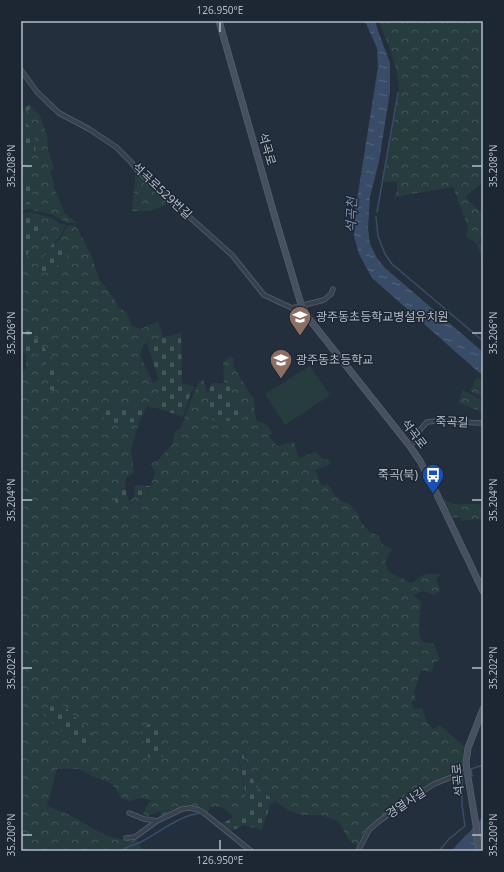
<svg xmlns="http://www.w3.org/2000/svg" width="504" height="872" viewBox="0 0 504 872" font-family="'Noto Sans','Noto Sans KR',sans-serif">
<style>
.grass{fill:#263c3f}
.forest{fill:url(#forest-crowns)}
.cemetery{fill:url(#cemetery-stones)}
.water{fill:url(#water-ripples)}
.lines{fill:none;stroke-linecap:round;stroke-linejoin:round}
.stream{stroke:#394c67;stroke-width:1.5}
.street-casing{stroke:#565f6c;stroke-width:5.5}
.secondary-casing{stroke:#565f6c;stroke-width:7}
.street{stroke:#38414e;stroke-width:4}
.secondary{stroke:#465061;stroke-width:5.5}
.ticks{fill:none;stroke:#b4bcc9;stroke-width:1.5}
.labels{text-anchor:middle;stroke-width:3;stroke-linejoin:round;paint-order:stroke}
.street-label{font-size:12px;fill:#b4bcc9;stroke:#1d2633}
.poi-label{font-size:12px;fill:#b4bcc9;stroke:#1d2633;text-anchor:start}
.water-label{font-size:13px;font-style:italic;fill:#7c92b1;stroke:#1d2633}
.neatline{fill:none;stroke:#b4bcc9;stroke-width:1.5}
.ticks-label{font-size:10px;text-anchor:middle;fill:#b4bcc9}
</style>
<defs>
<pattern id="forest-crowns" width="20" height="18" patternUnits="userSpaceOnUse"><rect width="20" height="18" fill="#263c3f"/><path d="M2 6a3 3 0 1 1 6 0M12 15a3 3 0 1 1 6 0" fill="none" stroke="#435659"/></pattern>
<pattern id="cemetery-stones" width="16" height="16" patternUnits="userSpaceOnUse"><rect width="16" height="16" fill="#263c3f"/><path d="M2 7V4a2 2 0 0 1 4 0v3zM10 15v-3a2 2 0 0 1 4 0v3z" fill="#435659"/></pattern>
<pattern id="water-ripples" width="26" height="14" patternUnits="userSpaceOnUse"><rect width="26" height="14" fill="#394c67"/><path d="M2 4q2-2 4 0t4 0M15 11q2-2 4 0t4 0" fill="none" stroke="#53647b"/></pattern>
</defs>
<rect width="100%" height="100%" fill="#242f3e"/>
<path class="grass" d="M310,366L330,395L285,425L265,394Z"/>
<path class="forest" d="M380,21H483V185L481,184L473,190L465,197L481,212L483,223V232L478,244L483,242V260L477,244L466,236L468,227L453,187L394,197L397,192V182H383L399,93C399,69 389,48 381,26Z
M32,107L40,116L47,135L48,150L54,169L50,171L54,184V188L65,213L77,223H67L53,215L29,209L21,211V199L23,205L28,181L21,183V127L24,130L34,133L24,120L25,113Z
M136,171L172,203L150,211H132Z
M30,212L52,218L59,223L66,225L59,238L55,241L39,262L69,253L64,248L55,243L60,239L68,225L76,226L92,257L99,279L114,298L118,307L126,312L132,326L141,329L158,321L163,337L143,345L140,355L153,383L159,380L157,408L147,407L123,409L109,406L108,423L139,422L131,449L134,473L126,477L125,488L119,490L125,504L135,497L144,498L148,495L155,473L151,464L159,459L172,445L175,431L180,429L194,393L200,380L204,381L207,393L212,419L245,414L233,405L229,383H224L223,363L230,356L234,358L233,366L251,395L254,397L255,415L257,421L266,424L273,433L269,436L277,446L294,442L299,458L315,452L323,459H329L331,464L315,470L322,486L328,484C334,493 338,503 349,503L358,514L360,521L370,532L379,536L382,544L392,549L385,562L388,571L410,583C417,581 416,579 421,576C428,573 435,574 441,574L436,579L441,591L433,595L423,591L413,595L421,601L420,611L419,634L423,642L434,644L440,660L434,663L432,672L421,670L414,693L416,700L412,702L413,709L422,708L427,723L434,729L439,725L464,746L461,770L433,782L396,805L377,819L367,828L357,846L348,839L339,821L321,815H301L288,810L256,787L243,754L238,753L243,784L247,802L244,811L233,818C226,808 222,806 210,807L208,812C187,802 181,806 161,816L159,812L148,816L143,815L146,807L151,800L141,798L129,801L120,797C114,782 108,782 94,777C90,776 87,772 83,771C75,767 65,769 57,769L47,806C54,809 63,812 70,815C93,827 108,842 136,840L142,848L143,851H21V375L26,368V353L36,354L47,366L58,390L41,342L33,336L21,319V262L27,257L31,242L37,236L43,222L26,216L25,213Z
M477,377L483,382V398L470,391Z
M463,390L483,401V412L458,403Z
M443,499L454,504H478L483,508V519H475L462,521L460,517L453,518Z"/>
<path class="cemetery" d="M30,104L32,107L25,113L24,120L34,133L36,154H30L23,148L24,130L21,127C21,114 18,112 30,104Z
M28,181L32,192L33,200L29,204L23,205L21,199V183Z
M21,213H25L26,216L43,222L37,236L31,242L27,257L21,262Z
M54,242L64,248L69,253L50,272L40,273L37,270L39,262Z
M21,319L33,336L41,342L59,372L58,390H50L47,366L36,354L22,353L23,332L21,328Z
M181,333L182,383L194,387L191,392L183,417L157,408L159,380L147,344L163,337Z
M212,383H229L233,405L245,414V419L215,422L212,419L207,393Z
M108,406L124,409L147,407L139,422L108,423L104,418Z
M134,485L150,486L148,495L144,498L135,497Z
M125,488L129,500L125,504L116,503L114,498L119,490Z
M55,702L64,706L92,735L95,739L85,751L81,750L43,714Z
M149,724L158,728L163,757L160,760L149,758L141,732Z
M238,753L243,754L256,787L275,801L270,805L262,830L244,825L231,831L221,823L229,820L244,811L247,802Z"/>
<path class="water" d="M365,21H375L377,28L390,63V92L379,161L370,197L368,228L370,244L377,258L385,268L483,352V376L372,278L359,254L354,236L356,206L378,67L377,48Z
M483,816V851H452C461,838 475,829 483,816Z"/>
<g class="lines">
<path class="stream" d="M377,212L398,93
M376,217L378,236L385,254L392,264L483,341
M472,776L471,769L483,765
M121,851C127,846 134,845 141,842C160,832 177,817 199,813
M439,851L449,839L465,826L462,805V778"/>
<g class="street-casing">
<path id="street" d="M21,70L37,92L59,113L89,129L116,147L131,162L138,171L232,255L264,295L292,308L324,300L331,294L333,289
M409,445L414,442L418,432L427,422L436,421L483,423
M129,813L144,819L157,821
M126,838L135,837L157,821L182,809L190,808L199,810L204,813L251,851
M358,851L369,830L378,822L397,808L434,784L467,771"/>
</g>
<g class="secondary-casing">
<path id="secondary" d="M219,21L274,214L300,301L306,314L310,320L409,445L420,461L431,482L483,591
M479,851L476,825L467,771L466,762L468,748L483,709"/>
</g>
<use href="#street" class="street"/>
<use href="#secondary" class="secondary"/>
</g>
<path class="ticks" d="M220,22V32M22,166H32M472,166H482M22,333H32M472,333H482M22,500H32M472,500H482M22,668H32M472,668H482M22,835H32M472,835H482M220,840V850"/>
<defs>
<g id="school-pin" transform="scale(1.15)"><path d="M0 17L-7.5 6A9.5 9.5 0 1 1 7.5 6Z" fill="#8d6e63" stroke="#1d2633"/><path d="M0-5L7-2L0 1L-7-2ZM-4 1L0 2.5L4 1V4Q0 6-4 4Z" fill="#fff"/></g>
<g id="bus-pin" transform="scale(1.15)"><path d="M0 17L-7.5 6A9.5 9.5 0 1 1 7.5 6Z" fill="#1a4fb4" stroke="#1d2633"/><path d="M-5-6H5V4H4V6H2V4H-2V6H-4V4H-5ZM-3.5-4V0h7V-4ZM-3.5 1.2v1.5H-2V1.2ZM2 1.2v1.5H3.5V1.2Z" fill="#fff"/></g>
</defs>
<g fill-rule="evenodd">
<use href="#school-pin" x="300" y="317"/>
<use href="#school-pin" x="281" y="360"/>
<use href="#bus-pin" x="433" y="475"/>
</g>
<g class="labels">
<g class="street-label">
<text transform="translate(267 149) rotate(74)" y="4">석곡로</text>
<text transform="translate(162 191) rotate(43)" y="4">석곡로529번길</text>
<text transform="translate(452 422) rotate(2)" y="4">죽곡길</text>
<text transform="translate(414 434) rotate(53)" y="4">석곡로</text>
<text transform="translate(458 780) rotate(-96)" y="4">석곡로</text>
<text transform="translate(406 803) rotate(-34)" y="4">경열사길</text>
</g>
<g class="poi-label">
<text x="316" y="321">광주동초등학교병설유치원</text>
<text x="296" y="364">광주동초등학교</text>
<text x="418" y="479" text-anchor="end">죽곡(북)</text>
</g>
<g class="water-label">
<text transform="translate(351 215) rotate(-88)" y="5">석곡천</text>
</g>
</g>
<rect width="504" height="872" fill="none" stroke="#1d2633" stroke-width="44"/>
<rect x="22" y="22" width="460" height="828" class="neatline"/>
<g class="ticks-label">
<text x="220" y="14">126.950°E</text>
<text transform="translate(11 166) rotate(-90)" y="4">35.208°N</text>
<text transform="translate(493 166) rotate(-90)" y="4">35.208°N</text>
<text transform="translate(11 333) rotate(-90)" y="4">35.206°N</text>
<text transform="translate(493 333) rotate(-90)" y="4">35.206°N</text>
<text transform="translate(11 500) rotate(-90)" y="4">35.204°N</text>
<text transform="translate(493 500) rotate(-90)" y="4">35.204°N</text>
<text transform="translate(11 668) rotate(-90)" y="4">35.202°N</text>
<text transform="translate(493 668) rotate(-90)" y="4">35.202°N</text>
<text transform="translate(11 835) rotate(-90)" y="4">35.200°N</text>
<text transform="translate(493 835) rotate(-90)" y="4">35.200°N</text>
<text x="220" y="864">126.950°E</text>
</g>
</svg>
